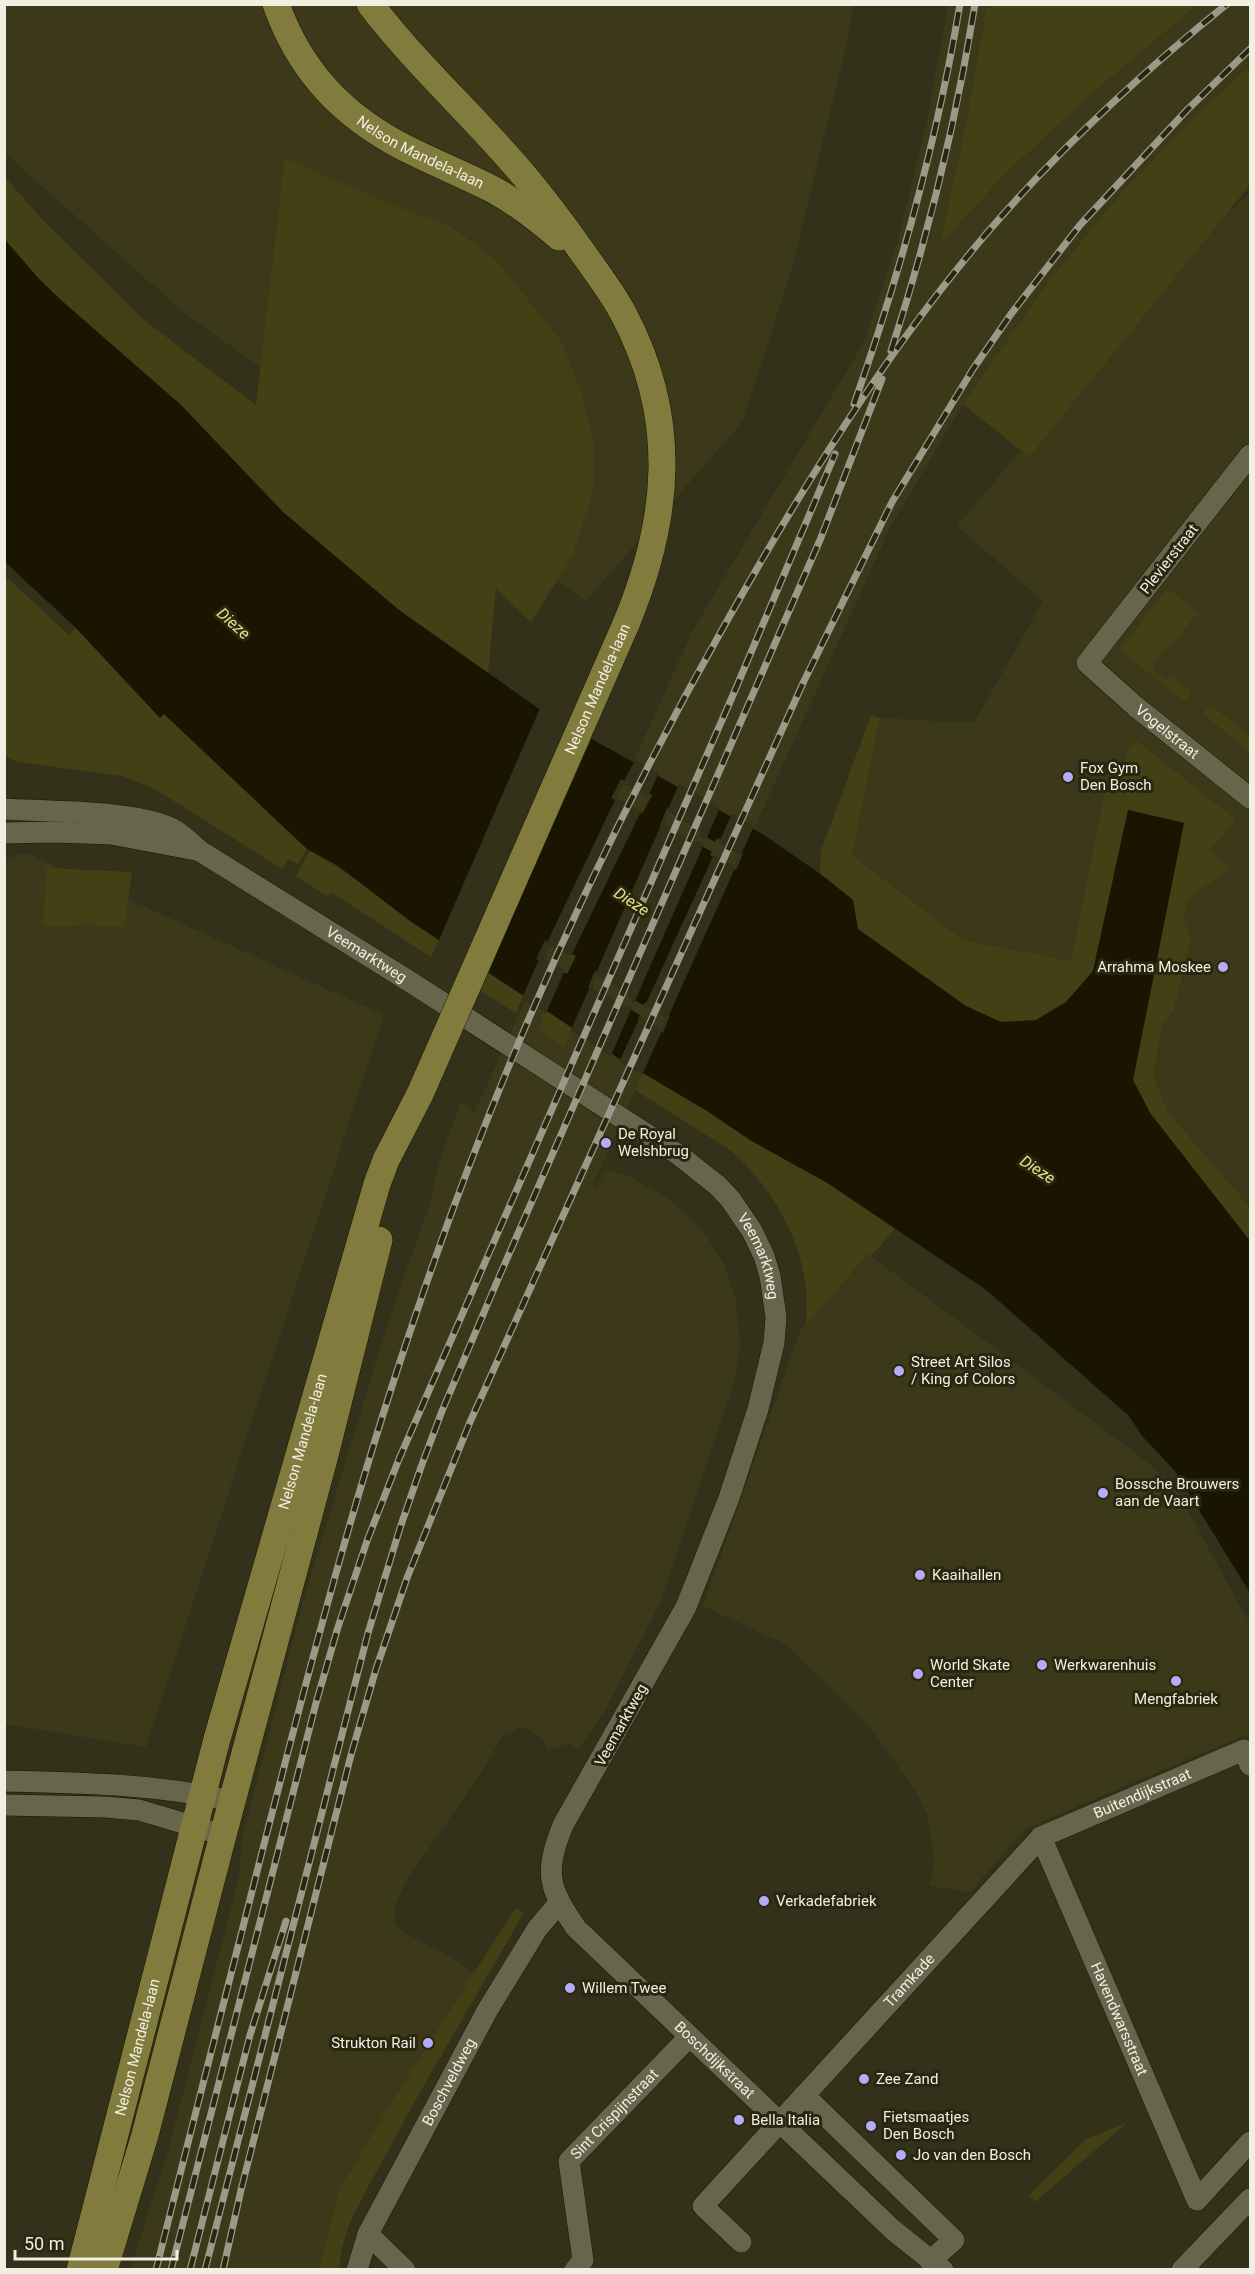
<svg xmlns="http://www.w3.org/2000/svg" width="1255" height="2274" viewBox="0 0 1255 2274" font-family="Roboto,sans-serif">
<style>
.built{fill:#3c391a}
.green{fill:#444016}
.water{fill:#191500;fill-rule:evenodd}
.pier{fill:#33311a}
.lines{fill:none;stroke-linecap:round;stroke-linejoin:round}
.minor-casing{stroke:#1b1903;stroke-width:22}
.major-casing{stroke:#1b1903;stroke-width:28}
.minor{stroke:#67654c;stroke-width:21}
.major{stroke:#817b3e;stroke-width:27}
.rail-casing{stroke:#9b9a88;stroke-width:7}
.rail{stroke:#292710;stroke-width:4.5;stroke-dasharray:14;stroke-linecap:butt}
.major-bridge-casing{stroke:#1b1903;stroke-width:28;stroke-linecap:butt}
.major-bridge{stroke:#817b3e;stroke-width:27}
.poi-dot{fill:#b3adf9;stroke:#292710;stroke-width:2}
.labels{text-anchor:middle;stroke-width:6;stroke-linejoin:round;paint-order:stroke}
.street-label{font-size:15px;fill:#f0efe1;stroke:#292710}
.poi-label{font-size:15px;fill:#f0efe1;stroke:#292710;text-anchor:start}
.water-label{font-size:16px;font-style:italic;fill:#e9e18a;stroke:#292710}
</style>
<rect width="100%" height="100%" fill="#33311a"/>
<path class="built" d="M5,5H853L846,47L792,268L743,421L586,601L183,312L5,153Z
M948,5H987L965,128L940,243L1004,175L1090,95L1197,5H1250V66L1193,118L1124,190L1048,282L965,401L891,526L593,1184L597,1187L606,1169L633,1178L668,1199L686,1214L707,1237L723,1262L736,1301L740,1345L733,1387L661,1601L605,1710L579,1749H575L571,1743L547,1750L544,1739L522,1727L503,1735L476,1781L407,1879L395,1905V1924L403,1932L450,1956L482,1979L348,2219L335,2269L130,2270L169,2147L238,1881L243,1834L304,1599L388,1322L431,1201L438,1165L461,1102L472,1110L473,1116L693,630L864,342L898,240L927,121Z
M1250,193V1207L1168,1112L1153,1075L1162,1025L1174,1010L1190,938L1184,921L1186,904L1195,891L1224,875L1231,868L1210,850L1235,820L1136,740L1129,749L1122,770L1109,769L1071,961L963,940L852,855L880,718L974,723L1043,601L957,526L1197,241Z
M26,853L384,1015L146,1747L5,1724L4,859Z
M868,1254L1141,1457L1176,1489L1250,1624V1733L1026,1828L970,1892L930,1886L934,1862L928,1816L915,1790L869,1726L787,1645L703,1606L800,1331Z"/>
<path class="green" d="M987,5H1197L1090,95L1004,175L940,244L965,128Z
M1250,66V185L1029,457L963,404L1048,282L1124,190L1193,118Z
M285,158L392,205L450,226L497,261L562,342L582,395L593,441V489L573,555L531,622L496,589L488,674L399,610L283,512L181,405L62,301L40,280L5,239L4,176L41,218L144,320L256,405Z
M4,575L69,635L76,628L160,718L164,714L307,849L298,864L288,859L282,869L155,789L123,776L17,762L8,758L4,751Z
M1167,589L1179,596L1178,597L1197,613L1169,649H1164L1154,662L1153,670L1166,680L1171,676L1190,690V694L1184,701L1120,650Z
M1212,706L1250,736V752L1203,714L1208,707Z
M871,715L880,718L852,855L963,940L1071,961L1109,769L1122,770L1129,749L1136,740L1236,820L1210,850L1231,868L1224,875L1195,891L1186,904L1184,921L1191,938L1174,1010L1162,1025L1153,1075L1168,1112L1250,1207V1241L1150,1113L1133,1080L1184,823L1128,810L1093,971L1066,1002L1036,1020L1000,1022L965,1006L858,929L853,900L820,873L821,851Z
M310,851C356,876 395,911 439,939L431,957L331,892L327,896L296,876Z
M46,868L132,872L124,927L92,925L44,926Z
M488,972L523,996L516,1013L479,990Z
M547,1010L572,1027L564,1047L539,1029Z
M643,1073L707,1111L750,1140L829,1184L895,1229L871,1256L868,1254L806,1325C806,1313 807,1300 806,1288C800,1236 770,1184 730,1150L635,1090Z
M516,1907L523,1914L419,2094L361,2200L349,2224L342,2247L339,2269H319L340,2189L385,2113Z
M1128,2122L1035,2202L1029,2195L1085,2140Z"/>
<path class="water" d="M4,239L40,280L62,301L181,405L283,512L399,610L545,713L764,835L819,873L853,900L858,929L966,1006L1001,1022L1036,1020L1066,1002L1093,971L1128,810L1184,823L1133,1080L1150,1113L1250,1241V1593L1175,1471L1142,1436L1129,1416L985,1289L961,1273L829,1184L750,1140L707,1111L621,1060L410,921L337,865L307,849L164,714L160,718L76,628L5,562ZM621,779L652,795L642,814L611,798ZM667,808L705,830L703,835L715,842L718,838L743,854L736,870L710,855L712,852L698,844L696,847L660,825ZM545,940L576,956L567,974L536,959ZM595,971L633,994L631,998L643,1005L646,1002L670,1016L663,1033L638,1019L640,1015L626,1007L624,1010L588,988Z"/>
<path class="pier" d="M541,706L593,736L486,975L438,942Z
M635,760L659,773L648,796L623,783Z
M679,784L720,807L706,840L700,836L701,832L669,812L664,824L695,843L699,841L704,844L634,1003L629,999V995L597,975L592,987L623,1006L627,1004L632,1007L611,1056L571,1030Z
M616,798L640,810L644,805L571,956L546,944L543,951Z
M732,814L754,826L642,1075L619,1062L642,1013V1018L661,1029L666,1018L647,1006L644,1008L715,852L714,854L734,867L739,855L719,842Z
M540,957L565,970L546,1013L522,998Z"/>
<g class="lines">
<g class="minor-casing">
<g id="minor">
<path id="s1" d="M1250,455L1087,663L1135,706L1250,798"/>
<path id="s2" d="M4,809C49,812 132,810 171,828C181,833 191,843 200,851L412,983L679,1155L718,1186L731,1200L752,1231L764,1256L770,1276L776,1317L774,1343L758,1409L729,1498L686,1607L563,1825C544,1873 548,1887 576,1928L893,2230L943,2270"/>
<path d="M4,833L56,832L111,834L196,850"/>
<path d="M4,1781C81,1783 157,1784 232,1801"/>
<path d="M4,1805L105,1807L139,1810L223,1835"/>
<path id="s3" d="M1041,1837L1197,2200L1250,2142"/>
<path d="M804,2095L954,2240L930,2261"/>
<path d="M368,2234L405,2270"/>
<path id="s4" d="M741,2242L703,2206L1041,1837L1244,1750L1250,1765"/>
<path id="s5" d="M357,2270L368,2234L487,2011L537,1929L559,1903"/>
<path id="s6" d="M575,2270L583,2260L569,2161L689,2037"/>
<path d="M1182,2270L1250,2199"/>
</g>
</g>
<g class="major-casing">
<g id="major">
<path id="s7" d="M276,4C298,66 336,109 392,141C424,159 459,172 492,189C516,202 538,219 559,237"/>
<path d="M370,4C412,59 462,105 507,156C535,187 559,219 583,253C597,273 612,292 623,313C679,418 670,518 626,624"/>
<path id="s8" d="M80,2270L217,1739L377,1184L386,1160L420,1094"/>
<path d="M104,2270L145,2135L223,1835L325,1455L379,1240"/>
</g>
</g>
<use href="#minor" class="minor"/>
<use href="#major" class="major"/>
<g class="rail-casing">
<path id="rail" d="M891,351C928,237 956,122 975,4
M854,404C900,274 937,141 960,4
M156,2270C190,2133 226,1996 260,1860C307,1677 354,1495 415,1317C495,1078 599,847 723,628C800,491 884,354 986,234C1059,149 1140,74 1227,4
M171,2270L316,1703L338,1627L367,1541L399,1459L733,695L835,454
M190,2270L250,2035L286,1921
M205,2270L368,1633L400,1528L421,1467L442,1411L499,1277L820,540L882,379
M223,2270L241,2190L351,1755L376,1669L407,1578L470,1422L804,681L892,502L973,369L1011,314L1080,225L1187,110L1250,49"/>
</g>
<use href="#rail" class="rail"/>
<g class="major-bridge-casing">
<g id="major-bridge">
<path id="s9" d="M420,1094L626,624"/>
</g>
</g>
<use href="#major-bridge" class="major-bridge"/>
</g>
<g class="poi-dot">
<circle cx="1068" cy="777" r="6"/>
<circle cx="1223" cy="967" r="6"/>
<circle cx="606" cy="1143" r="6"/>
<circle cx="899" cy="1371" r="6"/>
<circle cx="1103" cy="1493" r="6"/>
<circle cx="920" cy="1575" r="6"/>
<circle cx="1042" cy="1665" r="6"/>
<circle cx="918" cy="1674" r="6"/>
<circle cx="1176" cy="1681" r="6"/>
<circle cx="764" cy="1901" r="6"/>
<circle cx="570" cy="1988" r="6"/>
<circle cx="428" cy="2043" r="6"/>
<circle cx="864" cy="2079" r="6"/>
<circle cx="739" cy="2120" r="6"/>
<circle cx="871" cy="2126" r="6"/>
<circle cx="901" cy="2155" r="6"/>
</g>
<g class="labels">
<g class="street-label">
<text dy="5" stroke="none"><textPath href="#s7" startOffset="214">Nelson Mandela-laan</textPath></text>
<text transform="translate(1169 559) rotate(-52)" y="5">Plevierstraat</text>
<text dy="5" stroke="none"><textPath href="#s9" startOffset="442">Nelson Mandela-laan</textPath></text>
<text dy="5" stroke="none"><textPath href="#s1" startOffset="370">Vogelstraat</textPath></text>
<text dy="5" stroke="none"><textPath href="#s2" startOffset="402">Veemarktweg</textPath></text>
<text dy="5" stroke="none"><textPath href="#s2" startOffset="906">Veemarktweg</textPath></text>
<text dy="5" stroke="none"><textPath href="#s8" startOffset="858">Nelson Mandela-laan</textPath></text>
<text transform="translate(621 1725) rotate(-61)" y="5">Veemarktweg</text>
<text dy="5" stroke="none"><textPath href="#s4" startOffset="663">Buitendijkstraat</textPath></text>
<text dy="5" stroke="none"><textPath href="#s4" startOffset="358">Tramkade</textPath></text>
<text dy="5" stroke="none"><textPath href="#s3" startOffset="198">Havendwarsstraat</textPath></text>
<text dy="5" stroke="none"><textPath href="#s8" startOffset="230">Nelson Mandela-laan</textPath></text>
<text dy="5" stroke="none"><textPath href="#s2" startOffset="1827">Boschdijkstraat</textPath></text>
<text dy="5" stroke="none"><textPath href="#s5" startOffset="210">Boschveldweg</textPath></text>
<text dy="5" stroke="none"><textPath href="#s6" startOffset="178">Sint Crispijnstraat</textPath></text>
</g>
<g class="poi-label">
<text x="1080" y="773">Fox Gym<tspan x="1080" dy="17">Den Bosch</tspan></text>
<text x="1211" y="972" text-anchor="end">Arrahma Moskee</text>
<text x="618" y="1139">De Royal<tspan x="618" dy="17">Welshbrug</tspan></text>
<text x="911" y="1367">Street Art Silos<tspan x="911" dy="17">/ King of Colors</tspan></text>
<text x="1115" y="1489">Bossche Brouwers<tspan x="1115" dy="17">aan de Vaart</tspan></text>
<text x="932" y="1580">Kaaihallen</text>
<text x="930" y="1670">World Skate<tspan x="930" dy="17">Center</tspan></text>
<text x="1054" y="1670">Werkwarenhuis</text>
<text x="1176" y="1704" text-anchor="middle">Mengfabriek</text>
<text x="776" y="1906">Verkadefabriek</text>
<text x="582" y="1993">Willem Twee</text>
<text x="416" y="2048" text-anchor="end">Strukton Rail</text>
<text x="876" y="2084">Zee Zand</text>
<text x="883" y="2122">Fietsmaatjes<tspan x="883" dy="17">Den Bosch</tspan></text>
<text x="751" y="2125">Bella Italia</text>
<text x="913" y="2160">Jo van den Bosch</text>
</g>
<g class="water-label">
<text transform="translate(234 623) rotate(42)" y="6">Dieze</text>
<text transform="translate(632 901) rotate(33)" y="6">Dieze</text>
<text transform="translate(1038 1169) rotate(33)" y="6">Dieze</text>
</g>
</g>
<rect width="1255" height="2274" fill="none" stroke="#f0efe1" stroke-width="12"/>
<path d="M15 2250v9h162v-9" fill="none" stroke="#f0efe1" stroke-width="3"/>
<text x="24" y="2250" font-size="18" fill="#f0efe1" stroke="#292710" stroke-width="4.5" paint-order="stroke">50 m</text>
</svg>
